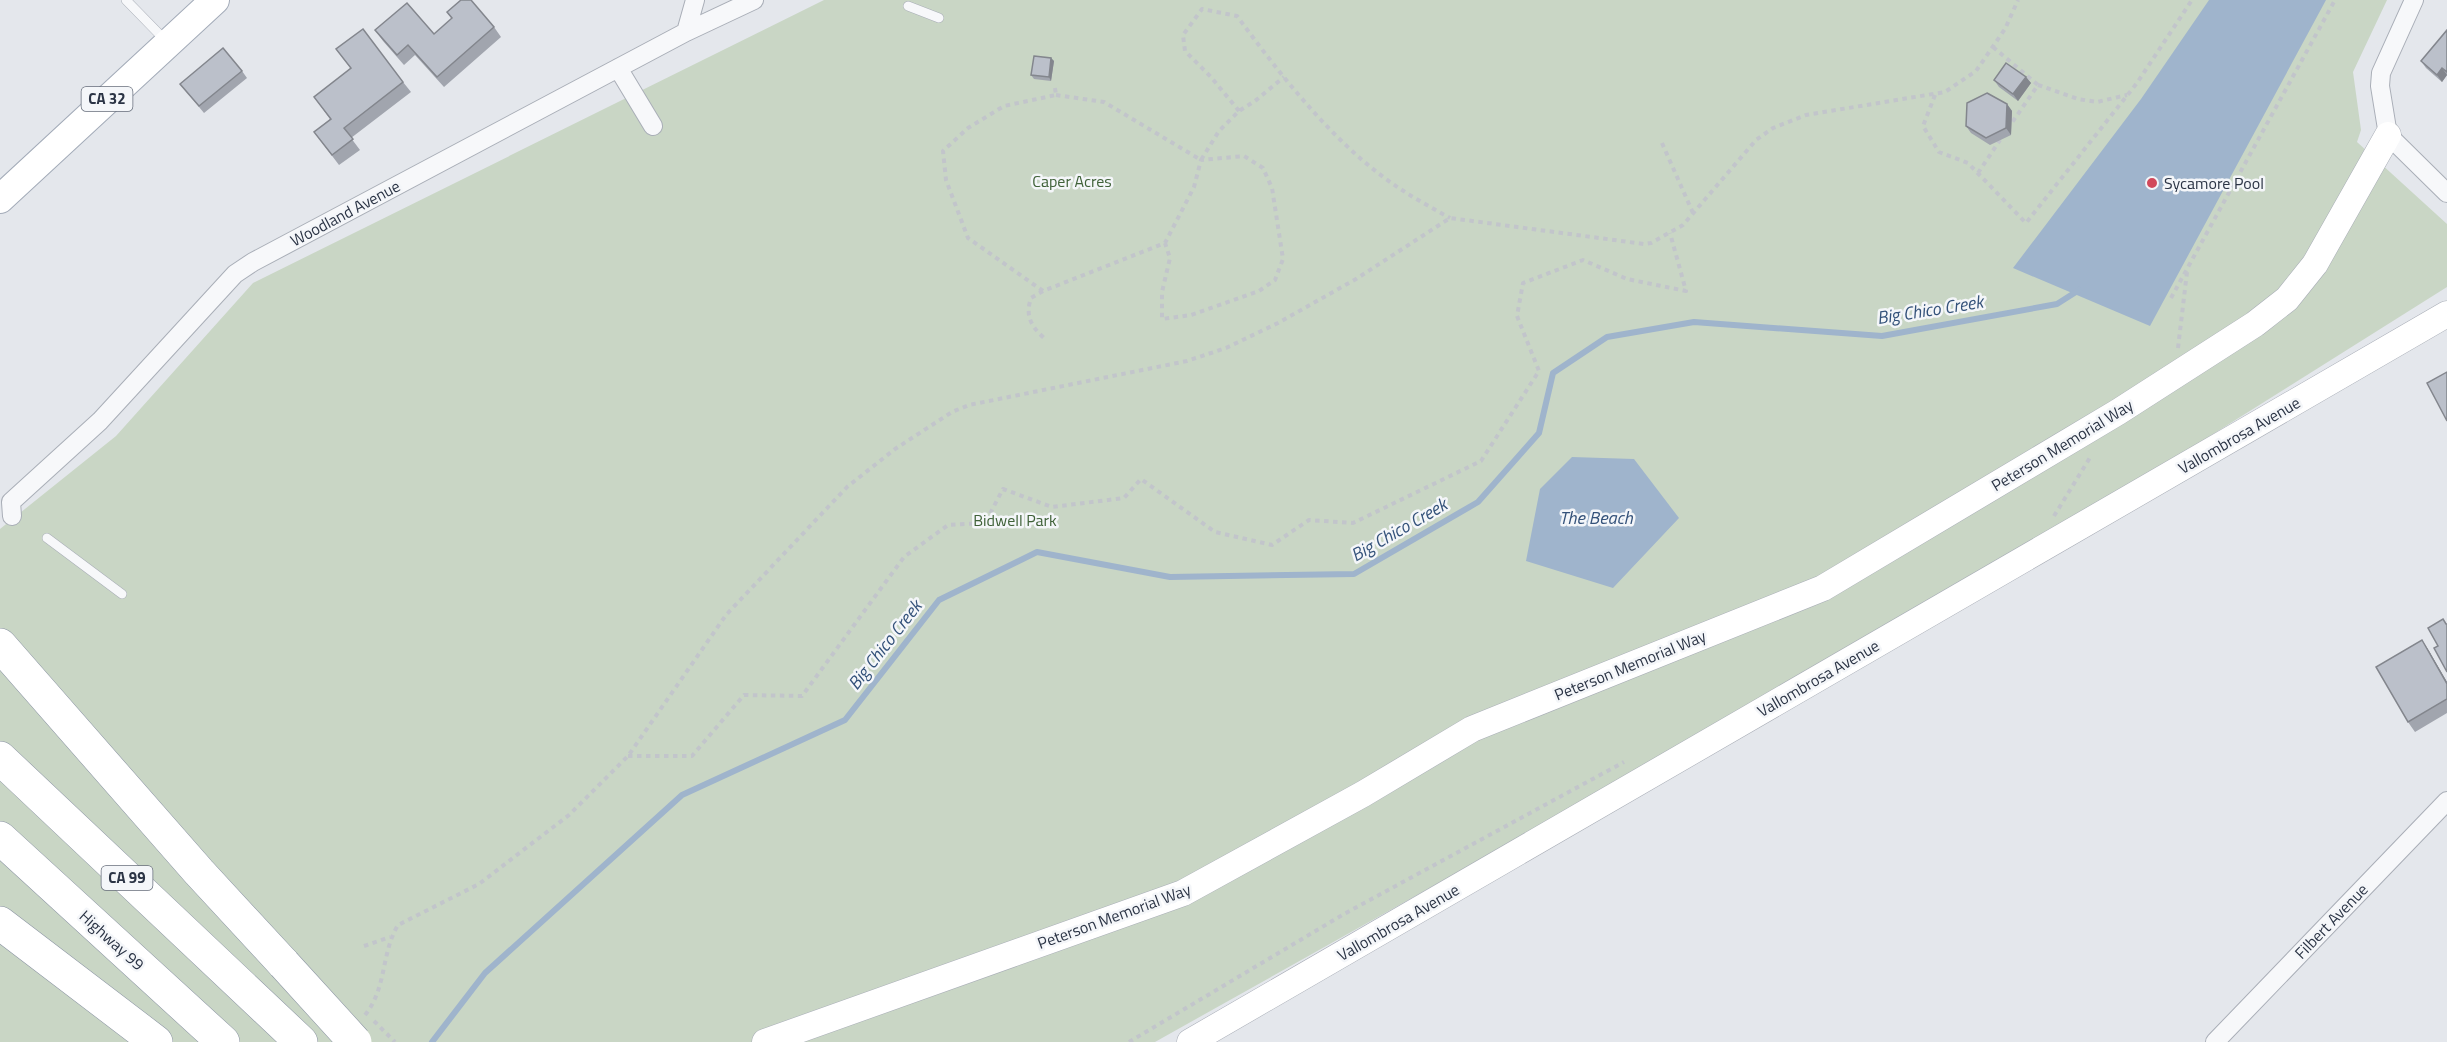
<svg xmlns="http://www.w3.org/2000/svg" width="2447" height="1042" viewBox="0 0 2447 1042" font-family="'Titillium Web',sans-serif">
<style>
.park{fill:#c9d6c5}
.water{fill:#9fb4cc}
.lines{fill:none;stroke-linecap:round;stroke-linejoin:round}
.stream{stroke:#9fb4cc;stroke-width:6}
.lane-casing{stroke:#a9aeb7;stroke-width:10}
.street-casing{stroke:#a9aeb7;stroke-width:20}
.secondary-casing{stroke:#a9aeb7;stroke-width:27}
.primary-casing{stroke:#a3abb8;stroke-width:30}
.highway-casing{stroke:#8b94a3;stroke-width:34}
.path{stroke:#c2c5cb;stroke-width:4;stroke-dasharray:4.5 4.5;stroke-linecap:butt}
.lane{stroke:#f7f8fa;stroke-width:9}
.street{stroke:#f7f8fa;stroke-width:18}
.secondary{stroke:#fff;stroke-width:26}
.primary{stroke:#fff;stroke-width:28}
.highway{stroke:#fff;stroke-width:33}
.highway-bridge-casing{stroke:#8b94a3;stroke-width:34;stroke-linecap:butt}
.highway-bridge{stroke:#fff;stroke-width:33}
.wall{fill:#a1a5ae}
.shaded-wall{fill:#83868d}
.building{fill:#bbc0ca;stroke:#83868d;stroke-width:1.5}
.poi-dot{fill:#d1495b;stroke:#f4f6f9;stroke-width:2}
.labels{text-anchor:middle;stroke-width:5;stroke-linejoin:round;paint-order:stroke}
.shield{fill:#f4f6f9;stroke:#676e7b;stroke-width:1.5}
.shield-label{font-size:15px;font-weight:bold;fill:#2b3445}
.park-label{font-size:16px;fill:#3f6138;stroke:#f4f6f9}
.poi-label{font-size:16px;fill:#2b3445;stroke:#f4f6f9;text-anchor:start}
.street-label{font-size:16px;fill:#2b3445;stroke:#f4f6f9}
.water-label{font-size:18px;font-style:italic;fill:#34527a;stroke:#f4f6f9}
</style>
<rect width="100%" height="100%" fill="#e4e7ec"/>
<path class="park" d="M824,0H2387L2353,72L2361,130L2357,142L2447,224V287L2132,485L1501,848L1155,1042H0V529L116,436L253,283Z"/>
<path class="water" d="M2209,0H2326L2150,326L2013,268L2141,99Z
M1572,457L1634,459L1679,518L1613,588L1526,561L1540,489Z"/>
<g class="lines">
<path class="stream" d="M432,1042L485,973L682,795L845,720L939,600L1037,552L1170,577L1354,574L1478,502L1539,433L1553,373L1607,337L1694,322L1882,336L2057,304L2079,290"/>
<g class="lane-casing">
<path id="lane" d="M126,0L166,41
M908,6L939,18
M47,538L122,594"/>
</g>
<g class="street-casing">
<path id="street" d="M2414,0L2381,73L2380,86L2388,135L2447,193
M686,32L695,0
M618,68L653,126
M12,516L11,502L100,421L235,274L253,262L686,32L754,0
M2215,1042L2447,801"/>
</g>
<g class="secondary-casing">
<path id="secondary" d="M765,1042L1183,893L1363,794L1472,729L1823,588L2118,412L2255,324L2287,299L2315,264L2388,135
M1190,1042L2447,314"/>
</g>
<g class="primary-casing">
<path id="primary" d="M0,199L215,0"/>
</g>
<g class="highway-casing">
<path id="highway" d="M0,645L199,872L284,964
M0,758L301,1042
M0,838L223,1042
M0,923L156,1042"/>
</g>
<path class="path" d="M1993,47L2038,85L2011,124
M2038,85L2078,99L2097,102L2127,95
M1055,88L1056,95L1004,106L968,128L943,151L946,180L968,238L1043,291L1165,243L1170,258L1162,292V319L1191,315L1259,291L1275,280L1283,259L1272,188L1263,168L1244,156L1201,160L1194,187L1165,243
M1056,95L1104,102L1201,160L1219,131L1239,111L1255,101L1284,77
M1935,95L1923,126L1939,152L1968,163L2026,223L2137,83L2192,0
M1239,111L1211,77L1185,51L1183,35L1202,9L1237,16C1282,77 1338,149 1402,190C1417,200 1434,209 1450,218
M1662,143L1693,213
M1978,173L2000,140
M1043,291L1031,298C1025,316 1031,326 1044,338
M2171,298L2335,0
M2178,348L2187,272
M2054,516L2091,456
M628,756H692L744,695L802,696L904,557L948,525L985,523L1003,489L1052,507L1124,498L1141,479L1215,532L1272,545L1309,520L1353,523L1481,461L1539,371L1517,316L1523,283L1583,260L1627,279L1686,291L1670,233
M364,946L390,937
M365,1015C387,988 381,953 398,925L479,884L569,815L628,756L726,615L847,487L895,449L952,412L969,405L1187,361L1226,348L1278,323L1356,279L1450,218L1644,244L1651,243L1683,225L1756,140L1773,128L1806,115L1945,92L1976,71L2005,29L2018,0
M374,1021L395,1042
M1129,1042L1344,914L1624,762"/>
<use href="#lane" class="lane"/>
<use href="#street" class="street"/>
<use href="#secondary" class="secondary"/>
<use href="#primary" class="primary"/>
<use href="#highway" class="highway"/>
<g class="highway-bridge-casing">
<path id="highway-bridge" d="M284,964L355,1042"/>
</g>
<use href="#highway-bridge" class="highway-bridge"/>
</g>
<path class="wall" d="M447,12L494,27L501,37L444,87L415,55L404,65L383,41L375,30L434,34L452,19Z
M2447,30V75L2442,82L2426,68L2421,61Z
M336,49L403,82L411,92L351,138L360,150L339,165L314,132L330,119L314,97L351,69Z
M1051,58L1054,61L1051,81L1034,79L1031,75Z
M242,71L247,78L204,113L180,84Z
M2026,77L2031,83L2018,101L1999,87L1994,80Z
M2007,104L2012,111L2011,135L1990,145L1971,133L1966,126Z
M2422,640L2429,651L2447,682V713L2415,732L2408,722Z"/>
<path class="shaded-wall" d="M1051,58L1054,61L1051,81L1049,77Z
M2442,68L2447,75L2442,82L2437,75Z
M2026,77L2031,83L2018,101L2013,94Z
M2007,104L2012,111L2011,135L2006,128Z
M2422,640L2429,651L2447,682V684Z"/>
<path class="building" d="M461,0H471L494,27L437,77L408,45L397,55L375,30L407,3L434,34L452,18L447,12Z
M363,29L403,82L344,128L353,139L332,155L314,132L331,119L314,97L351,68L336,49Z
M2447,30V72L2442,68L2437,75L2421,61Z
M223,48L242,71L199,106L180,84Z
M1034,56L1051,58L1049,77L1031,75Z
M2006,63L2026,77L2013,94L1994,80Z
M1987,93L2007,104L2006,128L1986,138L1966,126L1967,103Z
M2447,372V421L2427,383Z
M2443,619L2446,624H2447V672L2434,648L2438,646L2428,628Z
M2422,640L2447,684V699L2408,722L2376,667Z"/>
<circle class="poi-dot" cx="2152" cy="183" r="6"/>
<g class="labels">
<g class="shield">
<rect x="81.5" y="87" width="51" height="24" rx="4.5"/>
<rect x="101.5" y="866" width="51" height="24" rx="4.5"/>
</g>
<g class="shield-label">
<text x="107" y="104">CA 32</text>
<text x="127" y="883">CA 99</text>
</g>
<g class="park-label">
<text x="1072" y="187">Caper Acres</text>
<text x="1015" y="526">Bidwell Park</text>
</g>
<g class="poi-label">
<text x="2164" y="189">Sycamore Pool</text>
</g>
<g class="street-label">
<text transform="translate(345 213) rotate(-28)" y="6">Woodland Avenue</text>
<text transform="translate(2239 435) rotate(-30)" y="6">Vallombrosa Avenue</text>
<text transform="translate(2062 445) rotate(-31)" y="6">Peterson Memorial Way</text>
<text transform="translate(1630 665) rotate(-22)" y="6">Peterson Memorial Way</text>
<text transform="translate(1818 678) rotate(-30)" y="6">Vallombrosa Avenue</text>
<text transform="translate(1114 916) rotate(-20)" y="6">Peterson Memorial Way</text>
<text transform="translate(2331 921) rotate(-46)" y="6">Filbert Avenue</text>
<text transform="translate(1398 922) rotate(-30)" y="6">Vallombrosa Avenue</text>
<text transform="translate(112 940) rotate(42)" y="6">Highway 99</text>
</g>
<g class="water-label">
<text transform="translate(1930 310) rotate(-9)" y="6">Big Chico Creek</text>
<text x="1596" y="524">The Beach</text>
<text transform="translate(1399 530) rotate(-30)" y="6">Big Chico Creek</text>
<text transform="translate(885 645) rotate(-52)" y="6">Big Chico Creek</text>
</g>
</g>
</svg>
